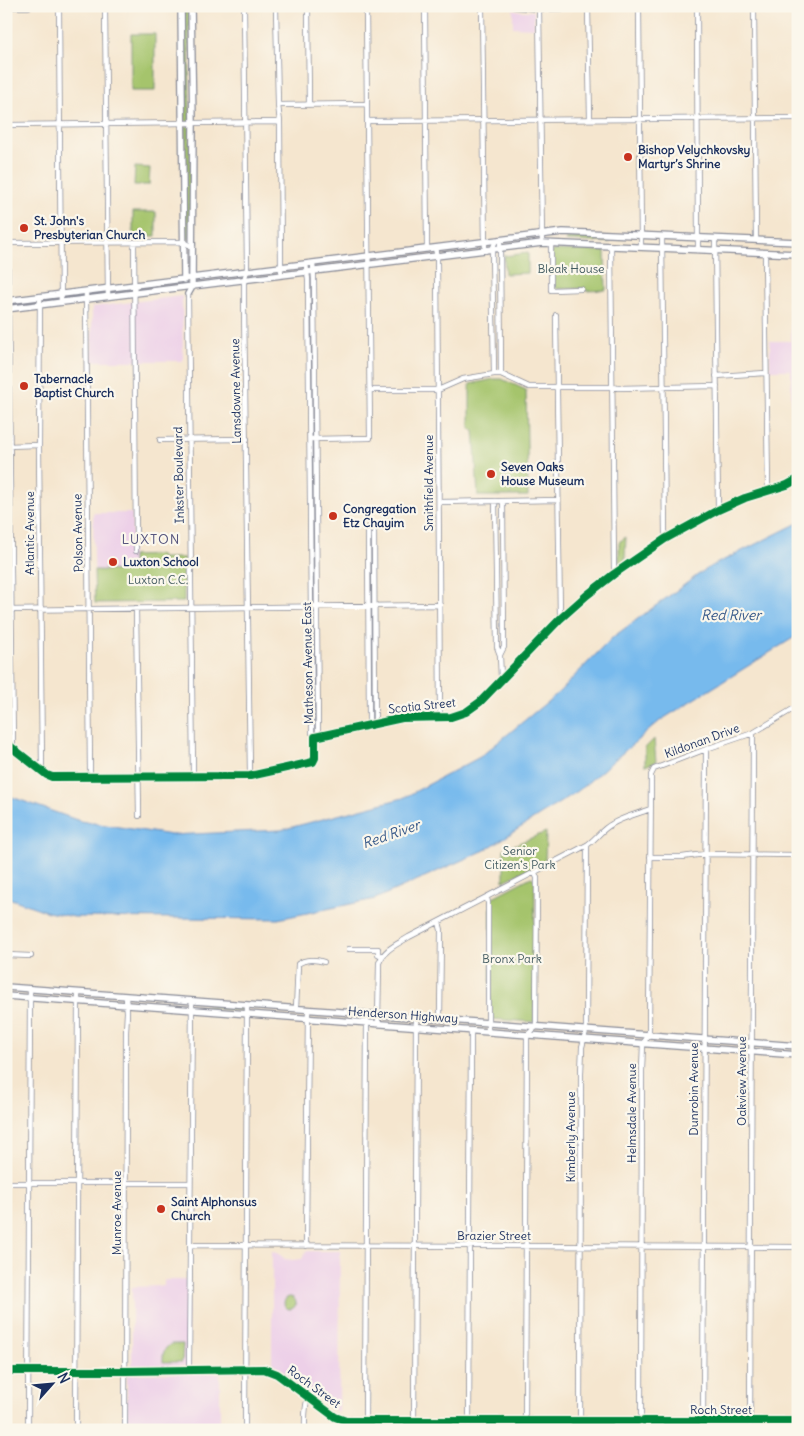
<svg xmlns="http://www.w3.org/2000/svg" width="804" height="1436" viewBox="0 0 804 1436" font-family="Delius,sans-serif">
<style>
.built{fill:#edd0e8}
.green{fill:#a5c46c;stroke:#607a65}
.water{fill:#77baed;stroke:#4974a6}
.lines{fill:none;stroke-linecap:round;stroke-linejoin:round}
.minor-casing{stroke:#888a96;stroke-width:6}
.major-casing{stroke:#888a96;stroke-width:8}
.minor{stroke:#fff;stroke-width:4.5}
.major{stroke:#fff;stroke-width:5.5}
.cycleway-casing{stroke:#fbf7ec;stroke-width:11}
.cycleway{stroke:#00873e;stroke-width:8}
.poi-dot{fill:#c8321e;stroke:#fbf7ec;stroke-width:2}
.labels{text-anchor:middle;stroke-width:4.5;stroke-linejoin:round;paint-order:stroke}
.poi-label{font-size:12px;font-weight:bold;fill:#1b2f5e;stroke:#fbf7ec;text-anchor:start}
.park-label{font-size:12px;fill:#445c62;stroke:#fbf7ec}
.street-label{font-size:12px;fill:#1b2f5e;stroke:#fbf7ec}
.neighbourhood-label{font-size:14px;letter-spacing:1px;fill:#58577f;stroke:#fbf7ec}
.water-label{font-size:14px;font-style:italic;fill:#375989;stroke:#fbf7ec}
</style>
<rect width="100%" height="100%" fill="#fbf7ec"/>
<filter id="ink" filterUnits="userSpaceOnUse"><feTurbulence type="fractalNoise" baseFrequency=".02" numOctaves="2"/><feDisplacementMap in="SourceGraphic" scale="10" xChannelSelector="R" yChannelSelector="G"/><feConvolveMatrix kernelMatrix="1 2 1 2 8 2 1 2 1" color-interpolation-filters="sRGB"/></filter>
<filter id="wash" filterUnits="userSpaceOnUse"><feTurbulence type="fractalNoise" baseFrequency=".0096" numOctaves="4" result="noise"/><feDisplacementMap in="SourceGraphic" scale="20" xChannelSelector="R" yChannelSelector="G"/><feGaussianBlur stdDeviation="1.12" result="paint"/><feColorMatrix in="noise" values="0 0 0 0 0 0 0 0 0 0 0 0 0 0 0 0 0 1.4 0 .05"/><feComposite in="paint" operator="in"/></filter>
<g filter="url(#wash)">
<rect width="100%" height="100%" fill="#f5e6cf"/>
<path class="built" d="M513,9L520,11H534V28L513,27Z
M182,296L183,361H92V307Z
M791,315H798V435H792L791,370H770V341H791Z
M93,513H132V603H95Z
M272,1251L277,1252L285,1259L294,1260L302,1259L306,1251H340L339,1413L275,1365H272Z
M166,1280H188L187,1366L132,1368V1287L164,1286V1281Z
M220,1373V1430H127V1374Z
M475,1426L574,1427V1430H475Z"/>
<path class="green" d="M186,11L189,16L190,120L188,122L185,121L184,12Z
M131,34H155V91H131Z
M188,126L190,128V237L187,241L185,239V127Z
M135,167L150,168L149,185H134Z
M133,212H156V236H133Z
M597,237H611L610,242H591L566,241L568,238Z
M560,250L605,251L606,290L586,291V288L558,289L552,286V251Z
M528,253V273L505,274L504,256Z
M494,379H502L526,390L528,496H478L474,430L470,429V384Z
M626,537L625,560L619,564V542Z
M160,555L161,558H184V602L95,603L94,570L132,571V556Z
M654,739L656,762L645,766V748Z
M546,832L545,861L504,881V849Z
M531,877L535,879L534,1022L490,1019L491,899L493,897Z
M207,1006L240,1008L244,1011L197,1007Z
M284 1303a6 6 0 1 1 12 0a6 6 0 1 1-12 0Z
M171,1344H183L182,1362H163C163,1353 163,1349 171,1344Z"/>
<path class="water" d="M798,523V635L661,720L578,791L485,850L375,899L278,919L74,917L48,912L6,897V795L80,821L171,835L281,830L403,798L480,757L558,693L613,637L706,569Z"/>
</g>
<g filter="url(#ink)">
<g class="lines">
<g class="minor-casing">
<path id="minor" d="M59,6L61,303
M105,6L108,297
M244,6L247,271L244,280V304L250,776
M276,6L278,105L280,122L281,271
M308,6L309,105
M425,6L427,249
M482,6L485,251
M539,6L542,243
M588,6L590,119
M639,6L641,247
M697,6L698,250
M754,6L756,240
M278,105L367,104
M6,113L13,748
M367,121L798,118
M6,125L280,122
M662,236L665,539
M715,238L718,510
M500,239L501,374
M6,243L183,242L193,247
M134,243L136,551
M551,243V290L581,289
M611,245L614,574
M435,248L437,257L440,718
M765,253L768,491
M306,264L308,280L312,733L315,737
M86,291L90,776
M188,294L193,776
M40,296L39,445L42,771
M556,315L560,619
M494,374L492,250L496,240
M716,376L766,373
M370,390H438L463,379L494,374H501L529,387H612L618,388L717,386
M310,439L370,438L366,6
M160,440L247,439
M6,446L39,445
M495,501L497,647L500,655L501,679
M439,502L558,500
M374,527L375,723
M368,528L369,725
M136,608L139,816
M6,610L440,605
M500,655L504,647L503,501
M315,737L402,718L451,717L466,712L480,702L560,619L587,595L614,574L665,539L718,510L745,498L787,485L798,479
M6,743L47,775L52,777L250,776L313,762C318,753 313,741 318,732L314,279L313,263
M650,857H682L705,854L798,855
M487,898L488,903V1032
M439,922L441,930L440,1020
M349,949H378V954L382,956
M6,955L31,956
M296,1009L298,964C305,959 316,959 324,962
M378,1023L379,963C384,949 398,944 409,937L587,845C596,839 602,829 612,824C623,817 638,814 650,809
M6,1183H190
M190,1245L798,1247
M306,1246L308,1010
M189,1370L192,1001
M6,1371H126L264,1369L277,1374L335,1417L346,1421H638
M641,1418L642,1071L643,1043L649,1035V1032L651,775L654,769L706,749L753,733L798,706
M638 1421a3 3 0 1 1 6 0a3 3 0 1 1-6 0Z
M525,1421L527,1035L536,1027L537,878L535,873
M644,1421H798
M28,1430L30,989
M76,1430L78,993
M125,1430L126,1032L127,1012L126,997
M245,1430L247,1006
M305,1430C305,1419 304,1408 308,1398
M365,1430L367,1014
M414,1430L416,1018
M469,1430L471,1030
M580,1430L581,1074L582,1047L586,1031L587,845
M703,1430L706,749
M750,1430L753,733
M797,1430L798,1391"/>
</g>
<g class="major-casing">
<path id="major" d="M6,6H28
M181,6L184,280
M515,6L539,8L620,6
M188,294L192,287L193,123L191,6
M6,301L563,232L798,242
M6,309L542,243L798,254
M6,987L798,1046
M6,996L798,1055"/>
</g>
<use href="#minor" class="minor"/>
<use href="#major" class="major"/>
<g class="cycleway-casing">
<path id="cycleway" d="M6,743L47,775L52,777L250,776L313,762L315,758V737L402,718L451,717L466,712L480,702L560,619L587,595L614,574L665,539L718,510L745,498L787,485L798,479
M6,1371H126L264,1369L277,1374L335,1417L346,1421H638
M644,1421H798"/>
</g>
<use href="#cycleway" class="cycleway"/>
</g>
</g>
<g class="poi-dot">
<circle cx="628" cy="157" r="5"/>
<circle cx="24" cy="228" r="5"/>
<circle cx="24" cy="386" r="5"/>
<circle cx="491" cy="474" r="5"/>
<circle cx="333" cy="516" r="5"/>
<circle cx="113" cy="562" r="5"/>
<circle cx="161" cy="1209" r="5"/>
</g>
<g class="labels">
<g class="poi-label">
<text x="638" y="154">Bishop Velychkovsky<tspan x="638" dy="14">Martyr’s Shrine</tspan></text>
<text x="34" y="225">St. John's<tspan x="34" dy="14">Presbyterian Church</tspan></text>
<text x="34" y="383">Tabernacle<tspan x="34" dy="14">Baptist Church</tspan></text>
<text x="501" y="471">Seven Oaks<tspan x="501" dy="14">House Museum</tspan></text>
<text x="343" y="513">Congregation<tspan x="343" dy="14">Etz Chayim</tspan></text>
<text x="123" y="566">Luxton School</text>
<text x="171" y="1206">Saint Alphonsus<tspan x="171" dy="14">Church</tspan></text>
</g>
<g class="park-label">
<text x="571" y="273">Bleak House</text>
<text x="158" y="584">Luxton C.C.</text>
<text x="520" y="855">Senior<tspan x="520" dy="14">Citizen's Park</tspan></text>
<text x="512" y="963">Bronx Park</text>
</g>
<g class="street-label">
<text transform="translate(236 391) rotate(-91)" y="4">Lansdowne Avenue</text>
<text transform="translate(179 475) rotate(-91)" y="4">Inkster Boulevard</text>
<text transform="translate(429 483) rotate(-90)" y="4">Smithfield Avenue</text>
<text transform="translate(30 533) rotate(-90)" y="4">Atlantic Avenue</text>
<text transform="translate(78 533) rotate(-91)" y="4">Polson Avenue</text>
<text transform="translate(308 663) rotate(-91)" y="4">Matheson Avenue East</text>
<text transform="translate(422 706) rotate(-6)" y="4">Scotia Street</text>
<text transform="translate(702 741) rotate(-20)" y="4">Kildonan Drive</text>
<text transform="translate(403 1015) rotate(4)" y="4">Henderson Highway</text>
<text transform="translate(742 1081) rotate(-90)" y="4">Oakview Avenue</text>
<text transform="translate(694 1089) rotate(-90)" y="4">Dunrobin Avenue</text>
<text transform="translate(632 1113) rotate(-90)" y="4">Helmsdale Avenue</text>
<text transform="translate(571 1137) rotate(-90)" y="4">Kimberly Avenue</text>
<text transform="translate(117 1213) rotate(-90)" y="4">Munroe Avenue</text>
<text x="494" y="1240">Brazier Street</text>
<text transform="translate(314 1387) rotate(36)" y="4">Roch Street</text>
<text x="721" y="1414">Roch Street</text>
</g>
<g class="neighbourhood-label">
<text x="151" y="544">LUXTON</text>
</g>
<g class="water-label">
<text x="731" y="620">Red River</text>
<text transform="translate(391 834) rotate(-19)" y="5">Red River</text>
</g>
</g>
<rect width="804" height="1436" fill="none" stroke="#fbf7ec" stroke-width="25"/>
<g transform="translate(52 1384) rotate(63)" stroke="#fbf7ec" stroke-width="4" paint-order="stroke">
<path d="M0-4L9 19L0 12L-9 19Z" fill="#1b2f5e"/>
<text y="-8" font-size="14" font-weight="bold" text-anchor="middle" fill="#1b2f5e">N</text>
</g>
</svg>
